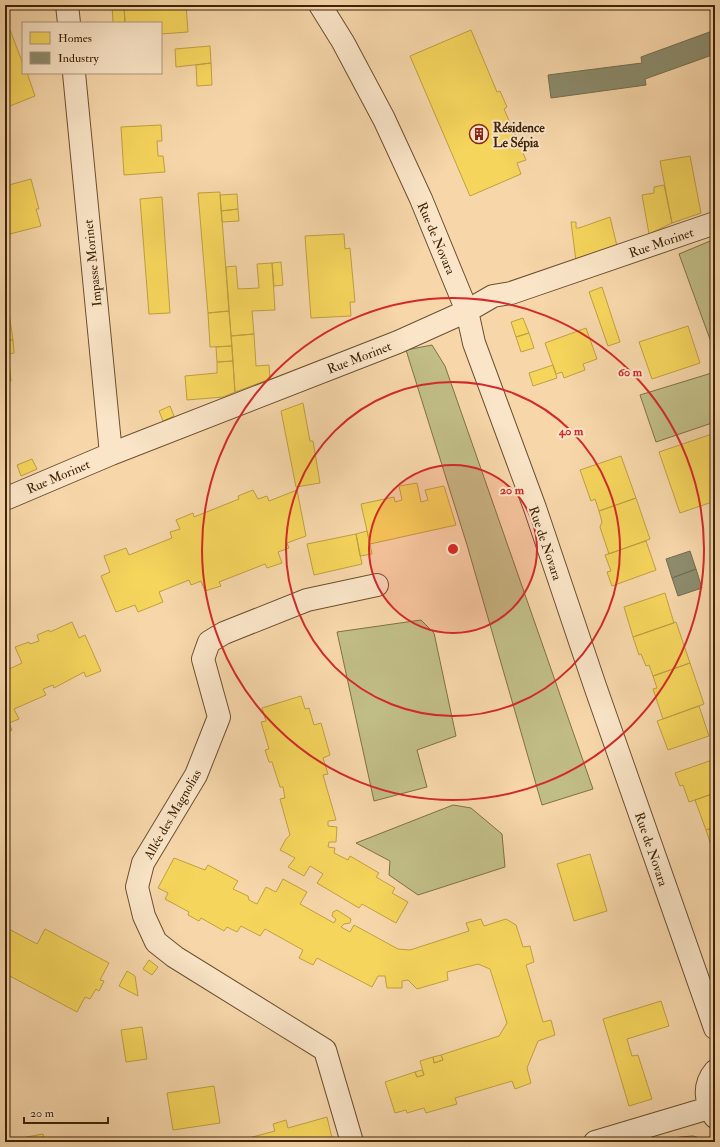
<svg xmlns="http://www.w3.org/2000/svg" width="720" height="1147" viewBox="0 0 720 1147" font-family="'IM FELL Double Pica',serif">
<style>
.green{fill:#c1bd86;stroke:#807046}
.homes{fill:#f6d55c;stroke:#bfa042}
.industry{fill:#8c8c6e;stroke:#756c4f}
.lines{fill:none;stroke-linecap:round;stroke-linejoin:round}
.minor-casing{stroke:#6c5030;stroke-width:24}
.minor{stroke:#fae5c8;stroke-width:22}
.ring{fill:none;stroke:#d62828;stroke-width:2}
.labels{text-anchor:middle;stroke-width:4;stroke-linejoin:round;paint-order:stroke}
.poi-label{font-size:13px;font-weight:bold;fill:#3e2307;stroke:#fae5c8;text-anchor:start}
.street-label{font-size:13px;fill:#3e2307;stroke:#fae5c8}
.centre{fill:#d62828;stroke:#fae5c8;stroke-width:2}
.ring-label{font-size:12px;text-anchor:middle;font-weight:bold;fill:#d62828;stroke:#fae5c8;stroke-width:4;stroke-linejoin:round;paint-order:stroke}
</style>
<rect width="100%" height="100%" fill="#f7d7aa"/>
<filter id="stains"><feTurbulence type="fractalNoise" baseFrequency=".005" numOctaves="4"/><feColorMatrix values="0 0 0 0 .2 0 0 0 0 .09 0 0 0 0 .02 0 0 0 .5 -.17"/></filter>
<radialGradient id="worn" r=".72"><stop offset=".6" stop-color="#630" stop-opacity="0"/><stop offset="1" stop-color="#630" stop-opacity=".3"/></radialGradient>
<path class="green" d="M715,239V353L679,254Z
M432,345L445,366L593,789L542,805L467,545L406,350Z
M715,372V422L656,442L640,395Z
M421,620L434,633L456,736L417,750L427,787L374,801L337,632Z
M453,805L471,808L502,834L505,867L418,895L389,875L390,861L356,843Z
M693,1136L712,1142H664L680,1137Z"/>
<path class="homes" d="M112,5H124L125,23H113Z
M124,5H186L188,32L161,34V23H125Z
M10,30L23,64V73H27L35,96L5,108V32Z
M471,30L497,92L500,91L507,107L504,109L526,160L517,163L521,174L470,196L410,56Z
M210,46L211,63L176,67L175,49Z
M211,63L212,85L197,86L196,65Z
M161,125L162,141H157L158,156H163L165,172L124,175L121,127Z
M690,156L701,213L672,223L660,161Z
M31,179L39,209H36L41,226L6,235L5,186Z
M664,185L672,223L649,234L642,195L654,193V187Z
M220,192L229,311L208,313L198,193Z
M237,194L238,209L221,211L220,195Z
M162,197L170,313L149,314L140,199Z
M238,209L239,221L222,222L221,211Z
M610,217L617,246L576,261L571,222H576V228H579Z
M344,234L345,249L350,248L355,302H350L351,316L311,318L305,236Z
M281,262L283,285L274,286L272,263Z
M272,263L275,310L252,311L254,334L231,336L226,267L236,266L238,289L259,288L257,264Z
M602,287L620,342L608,346L589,292Z
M229,311L232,346L210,347L208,313Z
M9,313L13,340H7L11,381H5V314Z
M523,318L529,333L516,337L511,322Z
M688,326L700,363L652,379L639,342Z
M586,328L597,359L583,364L585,370L564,378L562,372L556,374L545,343Z
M529,333L534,348L521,352L516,337Z
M254,334L256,366L269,365L270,379L235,392L231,336Z
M7,340H13L14,353L8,354Z
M232,346L233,361L217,362L216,347Z
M233,361L235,392L223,397L187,400L185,376L217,373V362Z
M553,365L557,378L533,386L529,373Z
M303,403L310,441H313L320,483L296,487L281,411Z
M170,406L174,416L163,421L159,411Z
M715,433V501L680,513L659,452Z
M621,456L636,498L599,511L595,499L591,501L580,470Z
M32,459L37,469L21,476L17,465Z
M417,483L421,502L428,500L425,490L444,486L456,525L370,544L361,504L394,497L395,502L402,500L399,486Z
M253,490L258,499L267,496L269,501L297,490L306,536L287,543L289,548L278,552L282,563L267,568L265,564L219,582L221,586L205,591L201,581L191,585L189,580L159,592L163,602L138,612L135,605L116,612L101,576L110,572L104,556L126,548L129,555L172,538L170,532L180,529L176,520L193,513L194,517L239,499L238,496Z
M636,498L650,539L609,554L600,527L602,522L599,511Z
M367,531L372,554L360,556L356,534Z
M356,534L362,564L314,575L307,544Z
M646,541L656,570L612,586L607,572L611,571L605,555Z
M665,593L674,623L633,637L624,607Z
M72,622L79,638L85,635L101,671L86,677L84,672L54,688L53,685L43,689L46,695L14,709L19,719L9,723L12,730L5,733V671L22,663L15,647L29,642L30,644L39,641L37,635L49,630L50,632Z
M676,622L690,663L653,676L649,665L646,666L641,654L639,655L633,637Z
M690,663L704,704L663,719L653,689L657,688L653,676Z
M301,696L305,709L309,708L314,725L321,723L330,755L323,758L328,774L323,775L336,820L328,821V826L337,827L336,842H329L328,847L335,848L334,853L348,860L350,856L379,873L376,877L395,888L392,893L408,902L396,923L362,904L359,908L317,883L323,874L310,866L304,876L288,867L295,858L280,850L286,839L290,835L280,799L285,798L283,787H280L272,762H269L265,750L269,749L261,722L266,721L262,708Z
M699,706L709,736L668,750L657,721Z
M715,759V793L689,802L683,785L680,786L675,773Z
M715,793V827L706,830L695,800Z
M715,827V857L706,830Z
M590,854L607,911L574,921L557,864Z
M174,858L205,870L208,865L238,881L233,889L248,896L249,900L257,904L266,887L276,892L283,879L307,892L300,904L334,923L336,919L332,916L333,912L337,910L351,919L350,923L344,924L341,927L350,932L354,925L398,949L410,950L469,931L466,923L481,919L484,926L506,919L516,925L523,947L530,946L534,962L526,965L543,1022L551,1020L555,1035L538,1041L527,1068L531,1083L515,1089L512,1081L455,1098L457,1104L426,1113L424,1108L407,1113L406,1110L395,1113L385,1082L415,1072L417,1077L424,1075L420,1061L433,1057L434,1063L443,1060L441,1055L499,1036L507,1023L490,969L478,964L447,972L448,980L417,989L408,980L402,981V988H387L385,976H378L372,987L317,958L313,965L299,958L303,950L265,929L260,936L241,926L237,932L227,927L224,931L201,918L199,921L188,915L189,912L165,899L168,893L158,888Z
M5,927L37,944L45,929L109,963L100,980L104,981L99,991L96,989L90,999L85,997L77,1012L8,975L5,981Z
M149,960L158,967L152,975L143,969Z
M127,971L135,976L138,996L119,986Z
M661,1001L669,1026L627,1039L632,1056L638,1055L652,1099L629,1106L603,1019Z
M142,1027L147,1059L126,1062L121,1030Z
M441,1055L443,1060L434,1063L433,1057Z
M422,1070L424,1075L417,1077L415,1072Z
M214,1086L220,1123L173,1130L167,1093Z
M327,1117L333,1142H241V1140L275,1131L273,1124L286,1120L288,1128Z
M43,1134L45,1142H5V1141Z"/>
<path class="industry" d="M715,30V54L645,79L646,85L551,98L548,75L642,63L641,57Z
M690,551L696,569L672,578L666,559Z
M696,569L702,588L678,596L672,578Z"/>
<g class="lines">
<g class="minor-casing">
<path id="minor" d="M67,5L69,23
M320,5L343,42L384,119L421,199L467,311L474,343L535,508L595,686L715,1028
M74,73L111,454
M5,499L111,454L398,342L467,311L493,296L511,293L715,223
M715,1071C703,1085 705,1102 715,1117
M352,1142L325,1050L175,957L156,942L144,916L137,887L143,863L196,775L219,717L203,659L209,642L224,633L307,600L377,585
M595,1142L709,1108"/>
</g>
<use href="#minor" class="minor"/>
</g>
<circle cx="453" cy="549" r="84" fill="#d62828" fill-opacity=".12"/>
<g class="ring">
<circle cx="453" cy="549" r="84"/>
<circle cx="453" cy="549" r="167"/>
<circle cx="453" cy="549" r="251"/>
</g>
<defs>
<g id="building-ring" transform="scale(1)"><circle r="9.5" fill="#fae5c8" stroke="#8f2418" stroke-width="1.5"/><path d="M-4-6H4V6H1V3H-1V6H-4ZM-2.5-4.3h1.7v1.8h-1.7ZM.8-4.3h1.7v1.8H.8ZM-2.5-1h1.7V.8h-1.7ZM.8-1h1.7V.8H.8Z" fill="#8f2418"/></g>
</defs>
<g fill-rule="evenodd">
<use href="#building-ring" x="479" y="134"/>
</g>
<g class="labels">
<g class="poi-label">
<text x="493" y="132">Résidence<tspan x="493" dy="15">Le Sépia</tspan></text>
</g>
<g class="street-label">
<text transform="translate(437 238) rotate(67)" y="5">Rue de Novara</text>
<text transform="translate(661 242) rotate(-19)" y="5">Rue Morinet</text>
<text transform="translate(92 263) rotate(-96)" y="5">Impasse Morinet</text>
<text transform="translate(359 357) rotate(-21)" y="5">Rue Morinet</text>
<text transform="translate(58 476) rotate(-23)" y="5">Rue Morinet</text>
<text transform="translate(546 543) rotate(71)" y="5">Rue de Novara</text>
<text transform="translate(172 814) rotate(-60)" y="5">Allée des Magnolias</text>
<text transform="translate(652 849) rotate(71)" y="5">Rue de Novara</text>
</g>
</g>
<circle cx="453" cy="549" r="6" class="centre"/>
<g class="ring-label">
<text x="630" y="376">60 m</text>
<text x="571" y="435">40 m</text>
<text x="512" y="494">20 m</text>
</g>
<rect width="720" height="1147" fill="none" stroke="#f7d7aa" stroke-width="20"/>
<rect x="6" y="6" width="708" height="1135" fill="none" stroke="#3e2307" stroke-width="2"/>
<rect x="10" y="10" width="700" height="1127" fill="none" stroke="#3e2307"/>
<rect x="22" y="22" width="140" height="52" fill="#fae5c8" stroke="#af977b"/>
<rect x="30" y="32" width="20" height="12" fill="#f6d55c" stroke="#af977b"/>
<text x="58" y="42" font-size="12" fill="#3e2307">Homes</text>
<rect x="30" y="52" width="20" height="12" fill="#8c8c6e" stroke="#af977b"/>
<text x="58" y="62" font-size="12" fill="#3e2307">Industry</text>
<path d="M24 1117v6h84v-6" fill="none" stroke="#3e2307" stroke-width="2"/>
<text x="30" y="1117" font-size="12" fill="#3e2307" stroke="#fae5c8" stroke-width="3" paint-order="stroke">20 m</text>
<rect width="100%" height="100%" filter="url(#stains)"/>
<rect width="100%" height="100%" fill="url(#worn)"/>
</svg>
